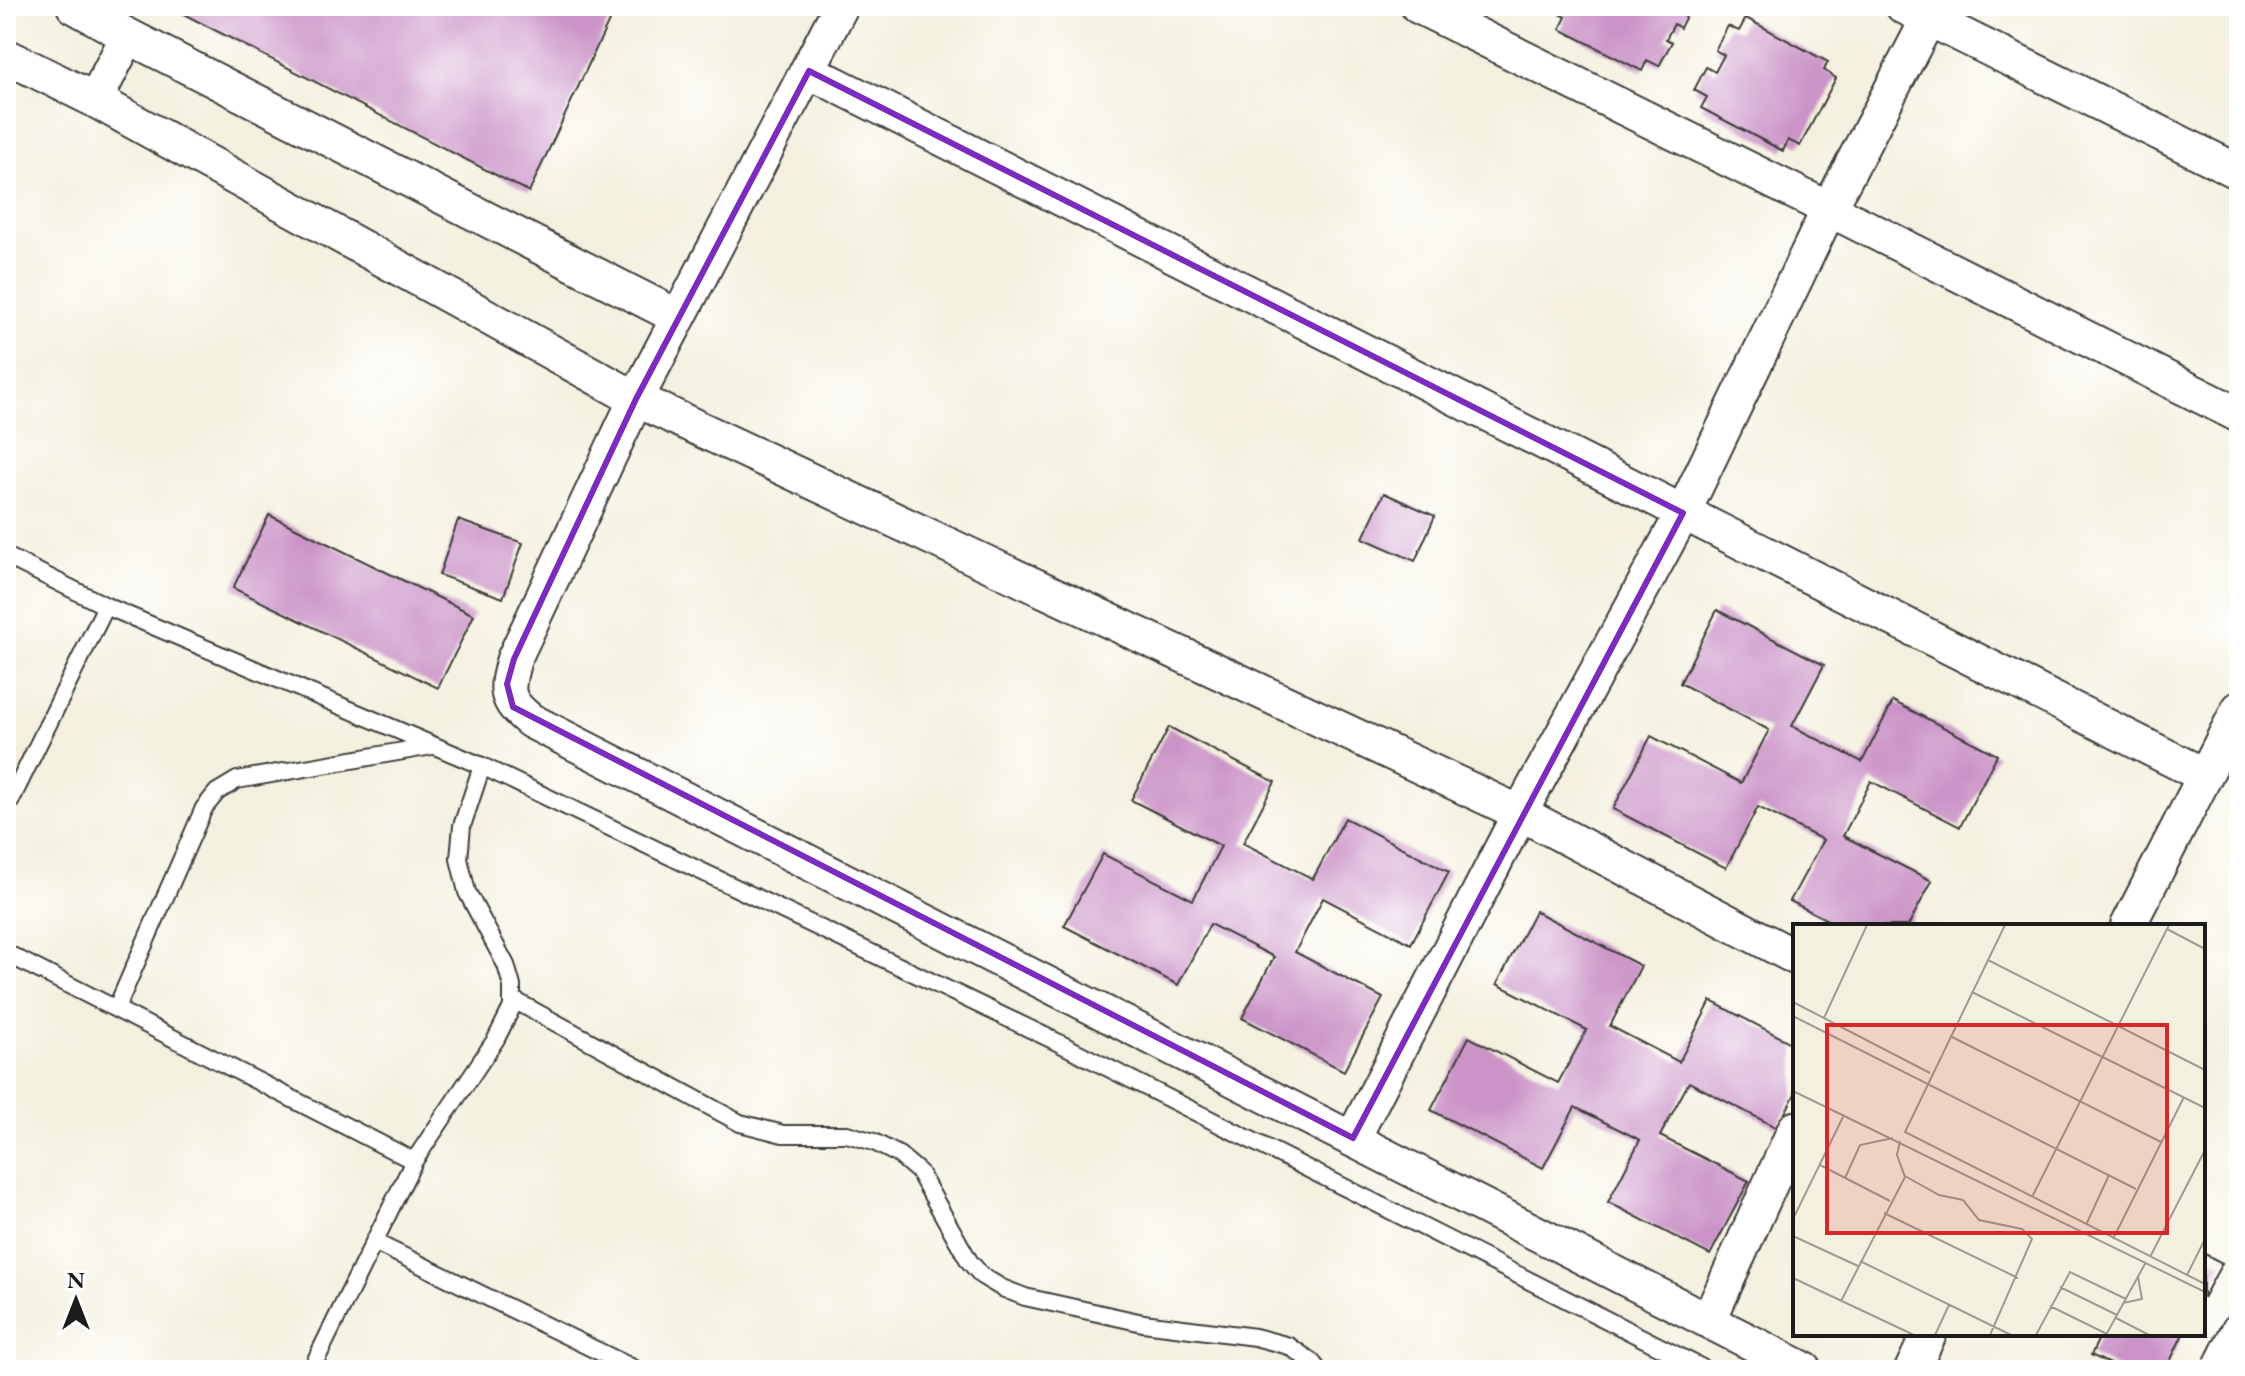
<svg xmlns="http://www.w3.org/2000/svg" width="2245" height="1376" viewBox="0 0 2245 1376" font-family="'EB Garamond',serif">
<style>
.building{fill:#cb93c7}
.lines{fill:none;stroke-linecap:round;stroke-linejoin:round}
.service-casing{stroke:#3c3c39;stroke-width:20}
.minor-casing{stroke:#3c3c39;stroke-width:38}
.service{stroke:#fff;stroke-width:16}
.minor{stroke:#fff;stroke-width:34}
.marked{fill:none;stroke:#7b2cbf;stroke-width:6;stroke-linejoin:round}
.inset-road{fill:none;stroke:#9e9b91;stroke-width:2}
.view{fill:#d62828;fill-opacity:0.15;stroke:#d62828;stroke-width:4}
.inset-edge{fill:none;stroke:#1c1c1c;stroke-width:4}
</style>
<rect width="100%" height="100%" fill="#fff"/>
<filter id="ink" filterUnits="userSpaceOnUse"><feTurbulence type="fractalNoise" baseFrequency=".0125" numOctaves="2"/><feDisplacementMap in="SourceGraphic" scale="16" xChannelSelector="R" yChannelSelector="G"/><feConvolveMatrix kernelMatrix="1 2 1 2 8 2 1 2 1" color-interpolation-filters="sRGB"/></filter>
<filter id="wash" filterUnits="userSpaceOnUse"><feTurbulence type="fractalNoise" baseFrequency=".006" numOctaves="4" result="noise"/><feDisplacementMap in="SourceGraphic" scale="32" xChannelSelector="R" yChannelSelector="G"/><feGaussianBlur stdDeviation="1.8" result="paint"/><feColorMatrix in="noise" values="0 0 0 0 0 0 0 0 0 0 0 0 0 0 0 0 0 1.4 0 .05"/><feComposite in="paint" operator="in"/></filter>
<g filter="url(#wash)">
<rect width="100%" height="100%" fill="#f4f0df"/>
<g id="blocks">
<path class="building" d="M168,6H616L529,192Z
M1555,6H1691L1680,28L1674,24L1666,39L1672,42L1659,66L1647,60L1642,71L1560,29L1566,17L1553,10Z
M1746,18L1828,62L1824,70L1836,78L1800,146L1788,140L1783,151L1701,108L1707,97L1694,90L1706,67L1715,72L1724,55L1715,50L1728,26L1739,31Z
M1384,493L1435,516L1415,561L1363,538Z
M269,515L474,615L438,688L233,588Z
M458,520L523,543L503,598L439,575Z
M1717,610L1824,665L1792,726L1862,762L1893,701L1997,755L1960,827L1871,781L1843,836L1932,881L1908,926H1839L1790,901L1823,840L1758,807L1726,868L1613,809L1651,736L1741,783L1769,730L1680,683Z
M1169,727L1275,782L1243,843L1313,879L1345,818L1449,872L1411,944L1323,898L1295,952L1383,998L1344,1071L1242,1018L1274,957L1210,924L1178,985L1064,926L1103,854L1193,900L1221,846L1131,800Z
M1535,911L1641,966L1610,1026L1679,1062L1711,1001L1795,1045V1094L1777,1128L1689,1082L1660,1136L1749,1181L1710,1255L1608,1202L1640,1140L1575,1107L1543,1168L1431,1110L1469,1037L1558,1083L1587,1030L1497,984Z
M2203,1253L2222,1263L2203,1298Z
M2101,1334H2179L2182,1336L2166,1370H2122L2091,1355Z"/>
</g>
</g>
<g filter="url(#ink)">
<use href="#blocks" fill-opacity="0" stroke="#3c3c39" stroke-width="2"/>
<g class="lines">
<g class="service-casing">
<path id="service" d="M6,556L106,606L482,766L1053,1040L1706,1370
M6,810L106,606
M6,953L414,1161
M512,999L740,1123L783,1134H847L874,1142L899,1155L919,1172L969,1261L982,1276L1002,1288L1025,1297L1143,1323L1255,1337L1289,1346L1312,1362L1318,1370
M116,1009L204,808L217,792L237,780L432,746
M374,1242L637,1370
M311,1370L414,1161L496,1039L512,1007V986L506,965L467,892L459,859L462,826L482,766"/>
</g>
<g class="minor-casing">
<path id="minor" d="M74,6L128,36L678,317
M841,6L636,399L514,659C505,691 504,700 531,721L1805,1370
M1418,6L1829,209L2239,415
M1903,6L2239,172
M6,56L95,100L636,399L1520,813L1795,957
M809,71L2205,776
M95,100L128,36
M2128,926L2239,709
M1353,1138L1520,813L1683,513L1829,209L1935,6
M1709,1320L1795,1129
M1912,1370L1929,1334
M2219,1370L2239,1330"/>
</g>
<use href="#service" class="service"/>
<use href="#minor" class="minor"/>
</g>
</g>
<path class="marked" d="M809,71L1683,513L1353,1138L513,707L507,684L514,659L636,399Z"/>
<g transform="translate(1793 924)">
<rect width="412" height="412" fill="#f4f0df"/>
<path class="inset-road" d="M212,1L112,208L412,360M374,5L412,25M195,36L412,146M179,68L412,184M0,78L137,149M0,92L343,265M31,94L74,1M157,112L368,218M0,167L412,368M27,241L97,277M112,252L146,271L170,276L186,296L229,305L239,315L197,411M52,254L67,221L100,214M239,273L376,1M91,289L225,354M0,295L50,193M293,301L316,251M0,312L65,342M320,315L391,173M357,333L412,226M67,337L218,411M394,351L412,315M0,354L121,411M267,363L324,391M48,377L112,253L104,231L107,217M330,379L349,375L345,353M257,382L314,410M323,394L356,411M142,411L156,381M243,411L277,348L333,375M313,411L353,338"/>
<path class="view" d="M34,101H374V309H34Z"/>
<rect width="412" height="412" class="inset-edge"/>
</g>
<rect width="2245" height="1376" fill="none" stroke="#fff" stroke-width="32"/>
<g transform="translate(76 1300)" stroke="#ffffff" stroke-width="6" paint-order="stroke">
<path d="M0-6L14 30L0 20L-14 30Z" fill="#1c1c1c"/>
<text y="-12" font-size="22" font-weight="bold" text-anchor="middle" fill="#1c1c1c">N</text>
</g>
</svg>
